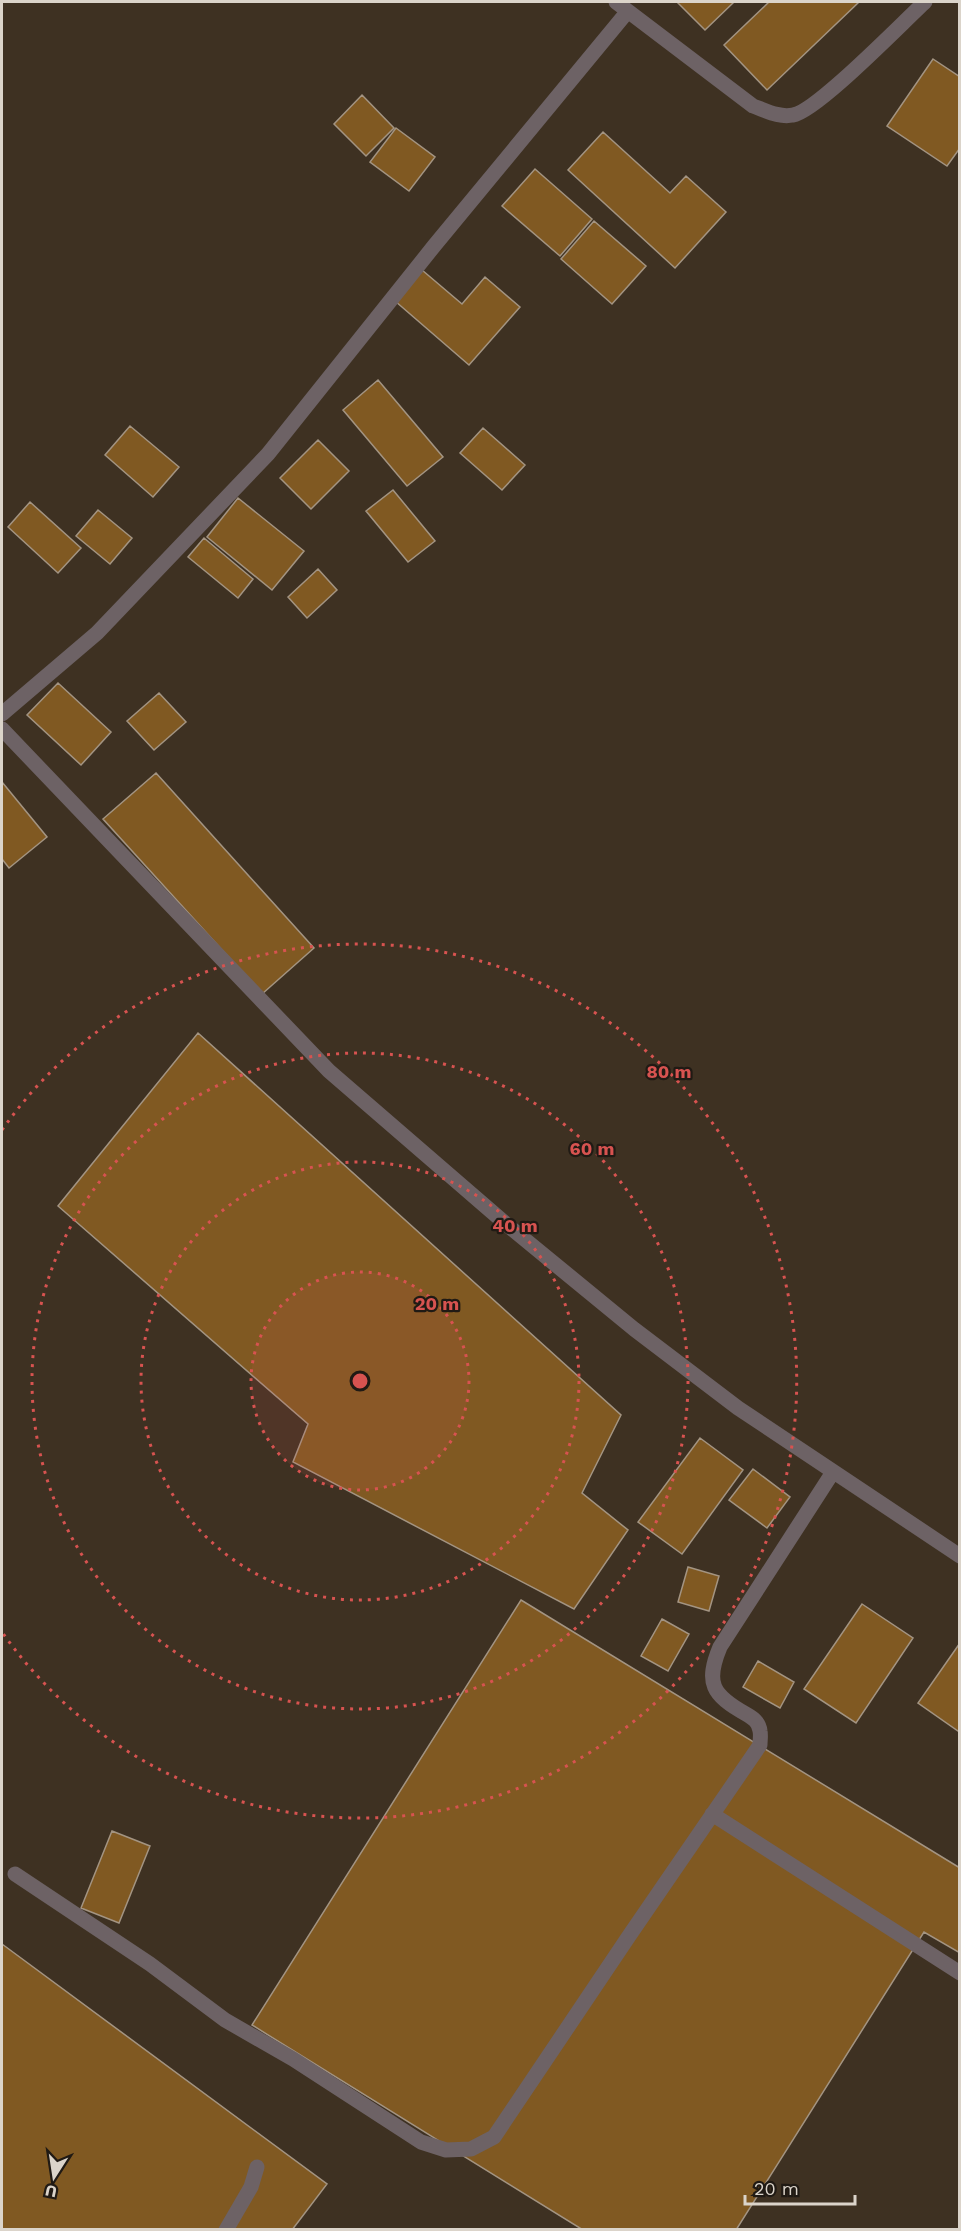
<svg xmlns="http://www.w3.org/2000/svg" width="961" height="2231" viewBox="0 0 961 2231" font-family="'Work Sans',sans-serif">
<style>
.building{fill:#805922;stroke:#a39482;stroke-width:1.5}
.lines{fill:none;stroke-linecap:round;stroke-linejoin:round}
.lane{stroke:#6d6265;stroke-width:15}
.street{stroke:#6d6265;stroke-width:15}
.ring{fill:none;stroke:#d75350;stroke-width:3;stroke-dasharray:3 6}
.centre{fill:#d75350;stroke:#201a14;stroke-width:3}
.ring-label{font-size:18px;text-anchor:middle;font-weight:bold;fill:#d75350;stroke:#201a14;stroke-width:4.5;stroke-linejoin:round;paint-order:stroke}
</style>
<rect width="100%" height="100%" fill="#3e3122"/>
<path class="building" d="M679,2H734L705,30L678,3Z
M769,2H859L767,90L724,45Z
M933,59L960,77V148L947,166L887,126Z
M362,95L394,128L366,156L334,124Z
M396,128L435,157L409,191L370,162Z
M603,132L670,193L686,176L726,212L675,268L568,170Z
M535,169L592,219L560,256L502,206Z
M594,221L646,266L612,304L561,259Z
M422,270L462,304L485,277L520,307L469,365L395,301Z
M378,380L443,457L407,486L343,410Z
M130,426L179,467L153,497L105,455Z
M483,428L525,465L502,490L460,453Z
M318,440L349,471L311,509L280,478Z
M393,490L435,541L408,562L366,511Z
M238,498L304,551L272,590L207,537Z
M30,502L81,548L58,573L8,527Z
M98,510L132,538L110,564L76,536Z
M204,538L253,579L238,598L188,557Z
M318,569L337,590L307,618L288,597Z
M58,683L111,732L81,765L27,715Z
M159,693L186,722L154,750L127,721Z
M156,773L314,948L262,994L103,819Z
M2,782L47,837L9,868L2,859Z
M198,1033L621,1415L582,1493L628,1530L574,1609L293,1462L308,1424L58,1206Z
M700,1438L743,1470L682,1554L638,1522Z
M753,1469L790,1497L767,1528L729,1500Z
M688,1567L719,1576L709,1611L678,1602Z
M521,1600L960,1868V1953L924,1932L736,2230H583L252,2025Z
M862,1604L913,1638L856,1723L804,1689Z
M662,1619L689,1634L668,1671L641,1656Z
M960,1643V1729L958,1731L918,1703Z
M758,1661L794,1682L780,1708L743,1687Z
M112,1831L150,1846L119,1923L81,1908Z
M2,1944L327,2184L292,2230H2Z"/>
<g class="lines">
<path class="lane" d="M226,2230L251,2187L257,2167"/>
<path class="street" d="M616,2L753,106C765,110 779,118 793,115C816,112 903,22 925,2
M2,714L97,633L268,454L434,246L628,11
M2,729L329,1071L506,1224L634,1329L738,1408L960,1556
M712,1814L960,1973
M15,1874L150,1964L225,2020L293,2059L421,2142L446,2150L471,2149L494,2137L629,1936L760,1745C760,1740 761,1735 760,1731C759,1722 753,1718 746,1714C712,1695 705,1683 720,1647L833,1472"/>
</g>
<circle cx="360" cy="1381" r="109" fill="#d75350" fill-opacity=".12"/>
<g class="ring">
<circle cx="360" cy="1381" r="109"/>
<circle cx="360" cy="1381" r="219"/>
<circle cx="360" cy="1381" r="328"/>
<path d="M2 1130A437 437 0 1 1 2 1632"/>
</g>
<circle cx="360" cy="1381" r="9" class="centre"/>
<g class="ring-label">
<text x="669" y="1078">80 m</text>
<text x="592" y="1155">60 m</text>
<text x="515" y="1232">40 m</text>
<text x="437" y="1310">20 m</text>
</g>
<rect width="961" height="2231" fill="none" stroke="#dbd4ca" stroke-width="6"/>
<g transform="translate(54 2177) rotate(192)" stroke="#201a14" stroke-width="4.5" paint-order="stroke">
<path d="M0-4.5L10 22L0 15L-10 22Z" fill="#dbd4ca"/>
<text y="-9" font-size="16" font-weight="bold" text-anchor="middle" fill="#dbd4ca">U</text>
</g>
<path d="M745 2195v9h110v-9" fill="none" stroke="#dbd4ca" stroke-width="3"/>
<text x="754" y="2195" font-size="18" fill="#dbd4ca" stroke="#201a14" stroke-width="4.5" paint-order="stroke">20 m</text>
</svg>
